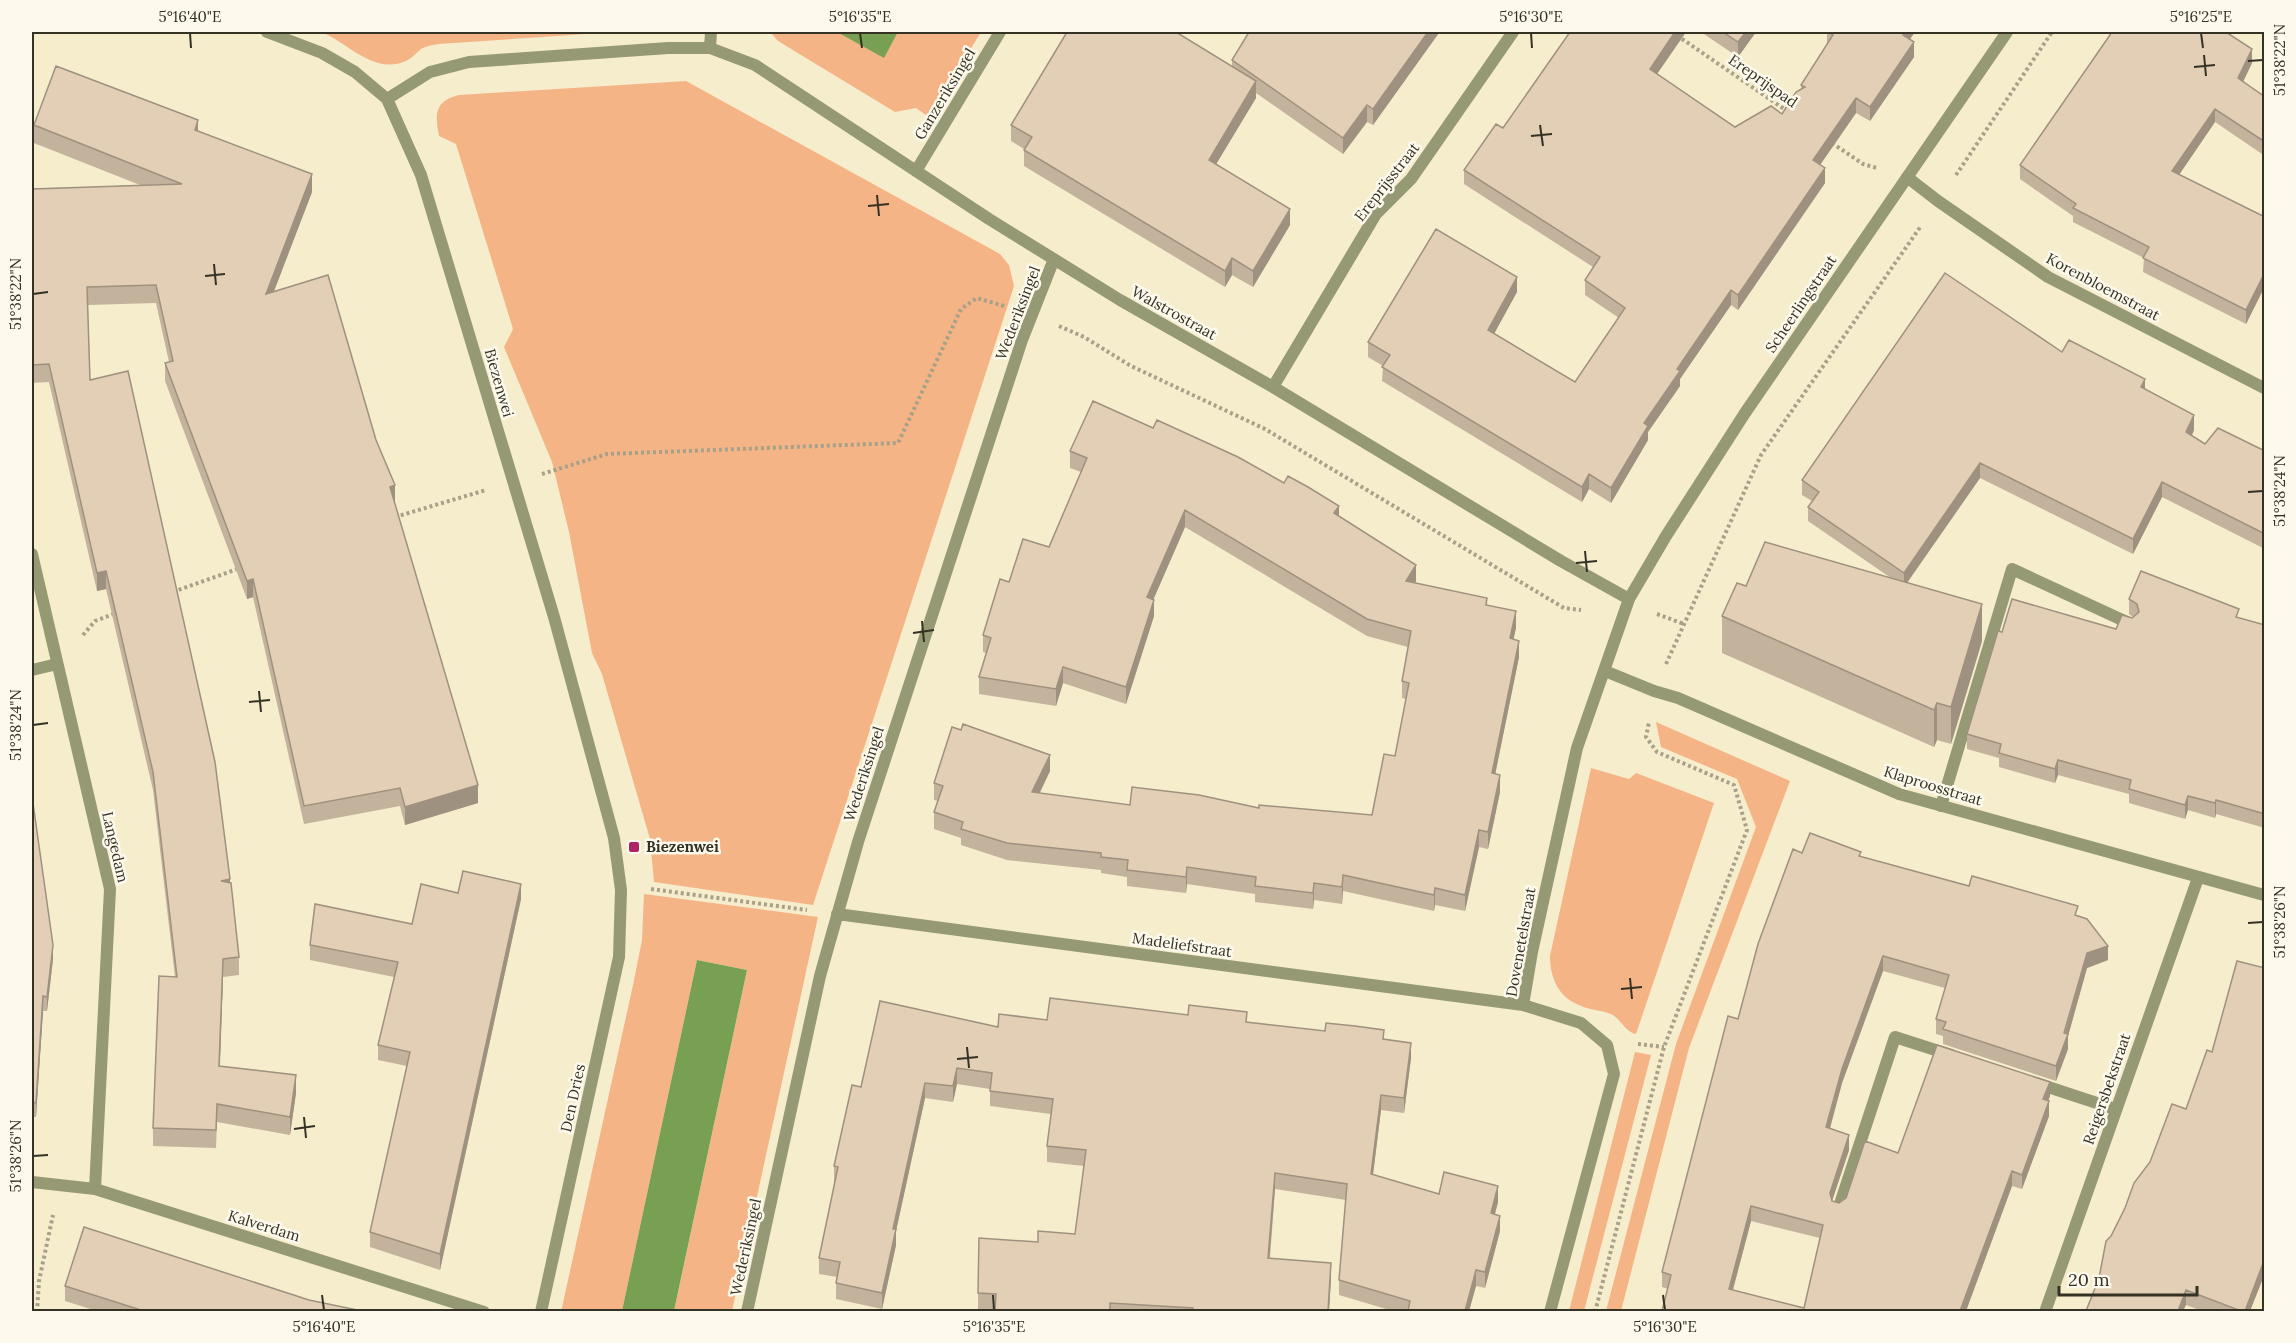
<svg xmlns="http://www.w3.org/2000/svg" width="2296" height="1343" viewBox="0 0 2296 1343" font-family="Lora,serif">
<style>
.green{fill:#f5b486}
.water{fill:#77a053}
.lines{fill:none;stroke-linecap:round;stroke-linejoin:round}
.path{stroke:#a8a189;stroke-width:4;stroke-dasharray:3 3;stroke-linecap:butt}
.service{stroke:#959974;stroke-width:12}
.minor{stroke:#959974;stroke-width:12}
.wall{fill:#c3b29c;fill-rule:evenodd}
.shaded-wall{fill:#9f917f}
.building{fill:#e3cfb5;stroke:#9f917f;stroke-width:1.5;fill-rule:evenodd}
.ticks{fill:none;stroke:#343125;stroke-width:2}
.poi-dot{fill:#af2462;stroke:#fdfaed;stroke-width:2}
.labels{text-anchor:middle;stroke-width:5;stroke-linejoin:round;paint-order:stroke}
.street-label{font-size:15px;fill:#343125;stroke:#fdfaed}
.poi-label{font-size:15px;font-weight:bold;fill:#343125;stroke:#fdfaed;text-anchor:start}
.neatline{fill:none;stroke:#343125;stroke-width:2}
.ticks-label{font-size:15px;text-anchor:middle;fill:#343125}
</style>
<rect width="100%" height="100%" fill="#f6edcd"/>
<path class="green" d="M321,32H616L439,44C433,45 426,46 421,49C416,53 412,58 406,61C373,75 349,43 321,32Z
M770,32H837L884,57L898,32H981L936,106L926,115L916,108L895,112L778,41Z
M686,81L1000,254L1009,265L1014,286L813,905L654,882L650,839L602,674L592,653L569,532L552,462L504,347L513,329L456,144L439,136C435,115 434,101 459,95Z
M1656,722L1790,781L1689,1048L1621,1311H1606L1676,1044L1756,827L1737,779L1661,747Z
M1591,768L1629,779L1636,773L1714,803L1636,1034C1625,1032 1621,1019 1611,1014C1601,1010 1589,1010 1579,1005C1558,997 1550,977 1550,956Z
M644,894L818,917L732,1311H674L747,970L697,960L622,1311L561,1312L633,985L642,940Z
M1635,1052L1651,1055L1584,1311H1569Z"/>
<path class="water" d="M837,32H898L884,58Z
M697,960L747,970L681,1278L674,1311H622Z"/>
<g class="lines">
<path class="path" d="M1672,32L1787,111
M1832,143L1863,164L1877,168
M1956,175L2052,32
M1059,326L1084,337L1131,366L1265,429L1564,608L1581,610
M542,474L607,454L898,443L961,309L977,298L1004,306
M395,517L486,490
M173,592L240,568
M1657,614L1684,624
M83,635L95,621L116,613
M1666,664L1761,455L1921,226
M651,889L807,910
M1638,1044L1664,1047
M37,1312L39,1281L53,1215
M1595,1312L1664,1047L1747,830L1734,785L1657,752L1646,737L1649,722"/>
<path class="service" d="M1941,806L2012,569L2131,624
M2036,1083L2115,1109
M1838,1210L1895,1037L1951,1055"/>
<path class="minor" d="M267,32L322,53L355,72L387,99L421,175L554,617L614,838L621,890L619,957L541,1312
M710,48L711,32
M387,99L430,72L469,62L668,48H710L755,65L989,219L1120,300L1273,387L1561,561L1629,599
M916,171L1000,32
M1907,177L1938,201L2048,277L2264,388
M1273,387L1376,214L1411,179L1513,32
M32,554L110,889L95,1189
M32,670L57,664
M1605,671L1654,691L1678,698L1899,794L2264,895
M837,914L1523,1005
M32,1182L95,1189L484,1312
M747,1312L820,976L858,842L1022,340L1054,259
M1550,1312L1614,1074L1607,1045L1581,1023L1523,1005L1532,952L1577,748L1629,599L1666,536L1745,413L2007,32
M2045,1312L2198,878"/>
</g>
<path class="wall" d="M1439,32L1373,125L1367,122L1343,154L1256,93V98L1216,164L1290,225L1253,287L1232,275L1225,287L1024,166V149L1011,141V125L1232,66V60Z
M1570,32H1686L1657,74L1735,127L1782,114L1801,89V85L1827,44V32H1915L1910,39L1914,57L1870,121L1856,113L1820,165L1825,183L1738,310L1731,305L1680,379V386L1648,432V440L1611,503L1589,489L1582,502L1382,381L1383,366L1368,357V342L1517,292L1494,333L1575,382L1619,318L1585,295V280L1593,267L1464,184V170L1503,128Z
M1701,32H1756L1738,57Z
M2252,63L2243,82L2265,97V156L2215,122L2179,175L2265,217V286L2246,324L2143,272L2144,258L2073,222V216L2020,179V165Z
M34,125L198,131L312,192L274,291L376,440L395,503V504L478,803L405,825L400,806L304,824L253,597L247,599L165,381V363L169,362L156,303L88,305L90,380L230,883L239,957V975L223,977L220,1066L296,1093L290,1135L217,1122L216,1148L153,1146V1128L175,977L153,790L106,589L97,591L49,382L32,383V189L140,185L34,143Z
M2062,352L2145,390L2194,430L2192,436L2205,444L2265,451V549L2162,497L2133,554L1980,478L1907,583L1982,641L1951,744L1937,740L1934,747L1722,653V616L1746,586L1891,578L1808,521V507L1812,501L1802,495V480Z
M1070,451L1339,517L1416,581L1415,583L1487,606L1516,628L1513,639L1519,657L1495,774L1500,792L1488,849L1479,847L1465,911L1435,905L1434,911L1343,891L1342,904L1314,900L1313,909L1255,902V894L1187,884L1186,893L1127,886V877L1101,873V870L1007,860L961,845V838L934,829V812L938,801L934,800V783L1050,771L1040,793L1130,805L1259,808L1372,815L1395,756L1406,699L1402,698V681L1408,647L1367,636L1185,527L1153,600L1154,616L1126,704L1063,683L1056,706L979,694V677L986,653L983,652V635L1009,582L1049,547L1081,472L1070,468Z
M2129,599L2239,618L2265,625V828L2216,814L2215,818L2188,810L2185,819L2129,803V794L2058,775L2055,783L1999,767V758L1967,749V734L2002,632L2116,629L2133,617L2129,614Z
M32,796L53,959L47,1011H43L36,1117H32Z
M1802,853L1861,857L2078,916L2108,960L2087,968L2068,1036V1049L2056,1081L1943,1044V1036L1936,1034V1019L1945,988L1883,971L1842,1083L1830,1129L1849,1150L1832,1201L1839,1203L1898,1153L2050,1096L2048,1101L2049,1116L2022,1189L2012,1186L1966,1311H1662L1668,1289L1662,1287V1272L1738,1019ZM1751,1221L1820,1238L1804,1308L1733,1290Z
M458,893L521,899L440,1270L370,1247V1232L407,1066L378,1060V1045L394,977L310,960V945L412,924Z
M2265,968V1273L2250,1311H2202L2186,1305L2099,1278L2111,1236L2150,1162L2186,1109L2212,1052Z
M1047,1020L1247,1022L1384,1039L1411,1058L1404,1113L1381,1110L1373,1175L1439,1194L1498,1202L1495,1214L1500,1231L1485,1288L1476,1286L1469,1311H1393L1339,1295V1280L1346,1200L1275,1189L1270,1258L1331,1278L1329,1311H995V1310L978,1309V1293L1038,1242L1075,1234L1084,1166L1047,1162V1146L1051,1114L990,1106V1089L957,1084L953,1102L925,1098L896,1231V1245L882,1309L836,1299V1283L837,1277L819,1274V1258L835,1182H834V1166L861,1087L998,1027Z
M65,1286L309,1300L362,1311H97L65,1301Z"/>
<path class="shaded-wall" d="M1428,32H1439V33L1373,125V109Z
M1675,32H1686L1650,84V69Z
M1746,32H1756L1738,57V42Z
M1905,32H1915L1903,49V35Z
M1914,42V57L1870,121V107Z
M2252,49V63L2238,92V78Z
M1256,81V98L1209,176V160Z
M1856,98V113L1813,175V160Z
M1367,105V122L1343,154V138Z
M2215,109V122L2172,185V171Z
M198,120V138L195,130Z
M1825,168V183L1738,310V295Z
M312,174V192L266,312V294Z
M1290,209V225L1253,287V271Z
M1232,258V275L1225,287V271Z
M2265,272V286L2246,324V310Z
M1517,277V292L1488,345V330Z
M1731,290V305L1680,379V386L1648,432V440L1611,503V488L1644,423L1677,369Z
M2145,379V394L2141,387Z
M2194,415V430L2186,447V432Z
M1980,463V478L1904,587V573Z
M1589,474V489L1582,502V487Z
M2162,482V497L2133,554V539Z
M395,485V503L390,505V487Z
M1339,506V523L1334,513Z
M1185,510V527L1147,614V597Z
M1416,565V581L1406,597V581Z
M106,571V589L97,591V573Z
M253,579V597L247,599V581Z
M1154,600V616L1126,704V687Z
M1982,604V641L1951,744V707Z
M1516,611V628L1510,655V638Z
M1519,641V657L1492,790V773Z
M1063,667V683L1056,706V689Z
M1937,703V740L1934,747V710Z
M1050,755V771L1032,808V792Z
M2058,760V775L2055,783V769Z
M1500,775V792L1488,849V832Z
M478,785V803L405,825V807Z
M2188,796V810L2185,819V805Z
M2216,800V814L2215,818V803Z
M1479,830V847L1465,911V895Z
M1187,867V884L1186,893V877Z
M1343,875V891L1342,904V887Z
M230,879V897L221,881Z
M1314,883V900L1313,909V893Z
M521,884V899L440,1270V1254Z
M1435,888V905L1434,911V895Z
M53,945V959L47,1011V997Z
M2108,946V960L2087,968L2068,1036V1049L2056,1081V1066L2087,953Z
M1883,956V971L1842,1083L1826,1142V1127L1842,1069Z
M223,959V977L219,1084V1066Z
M43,996V1011L36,1117V1103Z
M1411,1043V1058L1404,1113V1098Z
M957,1068V1084L953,1102V1086Z
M296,1075V1093L290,1135V1117Z
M2050,1082V1096L2043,1114V1099Z
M925,1083V1098L896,1231V1245L882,1309V1293L893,1229Z
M1381,1095V1110L1371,1190V1174Z
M2049,1101V1116L2022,1189V1175Z
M1849,1135V1150L1830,1207V1193Z
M2012,1171V1186L1966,1311H1960Z
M1275,1173V1189L1268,1273V1258Z
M1498,1186V1202L1491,1228V1213Z
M1751,1206V1221L1729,1304V1289Z
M1500,1216V1231L1485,1288V1272Z
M2265,1258V1273L2250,1311H2245Z
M1331,1263V1278L1329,1311H1328Z
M1476,1270V1286L1469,1311H1465Z
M2186,1290V1305L2183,1311H2178Z"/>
<path class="building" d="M1067,32H1176L1256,81L1209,160L1290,209L1253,271L1232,258L1225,271L1024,150L1032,137L1011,125Z
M1249,32H1428L1373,109L1367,105L1343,138L1232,60Z
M1570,32H1675L1650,69L1735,127L1771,106L1782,114L1796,92L1805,87L1801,85L1833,35L1829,32H1905L1903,35L1914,42L1870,107L1856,98L1813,160L1825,168L1738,295L1731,290L1677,369L1680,371L1644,423L1648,426L1611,488L1589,474L1582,487L1382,367L1390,355L1368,342L1436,229L1517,277L1488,330L1575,382L1625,308L1585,280L1600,257L1464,170L1496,124L1503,128Z
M1723,32H1746L1738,42Z
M2112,32H2226L2252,49L2238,78L2265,97V142L2215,109L2172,171L2265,217V272L2246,310L2143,258L2149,247L2073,208L2076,204L2020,165Z
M56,66L198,120L195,130L312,174L266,294L328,275L376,440L395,485L390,487L478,785L405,807L400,788L304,806L253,579L247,581L165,363L173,361L156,285L87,287L90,380L128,371L215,762L230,879L221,881L231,883L239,957L223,959L219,1066L296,1075L290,1117L217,1104L216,1130L153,1128L159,976L177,977L153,772L106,571L97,573L49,364L32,365V189L182,184L34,125Z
M1945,273L2062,352L2069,340L2145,379L2141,387L2194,415L2186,432L2205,444L2218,428L2265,451V534L2162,482L2133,539L1980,463L1904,573L1808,507L1819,492L1802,480Z
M1093,401L1153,428L1157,420L1238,457L1284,483L1288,476L1308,487L1339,506L1334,513L1416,565L1406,581L1487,598L1486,605L1516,611L1510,638L1519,641L1492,773L1500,775L1488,832L1479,830L1465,895L1435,888L1434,895L1343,875L1342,887L1314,883L1313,893L1255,886L1256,877L1187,867L1186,877L1127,870L1128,860L1101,857V853L1007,843L961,829L963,822L934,812L943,786L934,783L952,727L961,730L963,724L1050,755L1032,792L1130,805L1132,787L1199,795L1259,808V805L1372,815L1384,754L1395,756L1409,683L1402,681L1411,631L1367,619L1185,510L1147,597L1154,600L1126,687L1063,667L1056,689L979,677L991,638L983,635L1000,579L1009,582L1023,539L1049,547L1087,458L1070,451Z
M1765,542L1982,604L1951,707L1937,703L1934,710L1722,616L1737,583L1746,586Z
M2141,571L2239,609L2236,617L2265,625V814L2216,800L2215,803L2188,796L2185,805L2129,789L2131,780L2058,760L2055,769L1999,753L2001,744L1967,734L1998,631L2002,632L2012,599L2116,629L2122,615L2132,618L2139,612L2137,604L2129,599Z
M32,796L53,945L47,997L43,996L36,1103L32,1102Z
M1810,833L1861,852L1859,856L1969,886L1972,876L2078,906L2075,915L2087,919L2108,946L2087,953L2064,1033L2068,1034L2056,1066L1943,1029L1946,1022L1936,1019L1949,975L1883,956L1842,1069L1826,1127L1849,1135L1830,1193L1832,1201L1839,1203L1846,1198L1865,1141L1898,1153L1937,1045L2050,1082L2043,1099L2049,1101L2022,1175L2012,1171L1960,1311H1662L1671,1275L1662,1272L1728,1016L1738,1019L1758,944L1793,849L1802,853ZM1751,1206L1823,1225L1804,1308L1729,1289Z
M463,871L521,884L440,1254L370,1232L410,1052L378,1045L398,962L310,945L315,904L412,924L421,884L458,893Z
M2237,961L2265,968V1258L2245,1311H2241L2186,1290L2178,1311H2086L2099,1278L2106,1241L2111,1236L2125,1208L2134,1183L2150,1162L2172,1104L2186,1109L2207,1050L2212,1052Z
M1050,998L1188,1015L1189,1005L1247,1012L1246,1022L1325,1031L1326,1023L1355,1026L1384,1030L1383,1039L1411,1043L1404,1098L1381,1095L1371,1174L1439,1194L1444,1172L1498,1186L1491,1213L1500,1216L1485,1272L1476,1270L1465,1311H1408L1410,1301L1339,1280L1347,1184L1275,1173L1268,1258L1331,1263L1328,1311H1192L1193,1308L1110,1303V1311H995L996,1294L978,1293L979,1238L1038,1242V1231L1075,1234L1086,1150L1047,1146L1053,1099L990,1091L992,1073L957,1068L953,1086L925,1083L893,1229H896L882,1293L836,1283L840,1262L819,1258L838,1167L834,1166L852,1085L861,1087L880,1001L998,1027L999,1014L1047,1020Z
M84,1227L309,1300L362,1311H144L65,1286Z"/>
<path class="ticks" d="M190,33L191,48M860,33L862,48M1531,33L1532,48M2201,33L2203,48M2204,55L2206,76M2248,61L2263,60M2194,67L2215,65M1540,125L1543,146M1531,136L1552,134M877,195L879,216M868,206L889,204M214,264L216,285M205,276L225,274M33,294L48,292M2248,492L2263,491M1585,551L1587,572M1576,563L1597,561M922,621L924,642M913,633L934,630M259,691L261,712M249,702L270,700M33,725L48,723M2248,923L2263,922M1630,978L1632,999M1621,989L1642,987M967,1047L969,1068M957,1059L978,1057M304,1117L306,1138M294,1129L315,1126M33,1156L48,1155M322,1295L324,1310M993,1295L994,1310M1663,1295L1665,1310"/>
<rect class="poi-dot" x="628" y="841" width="12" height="12" rx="3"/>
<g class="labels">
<g class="street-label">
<text transform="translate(1763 81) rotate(35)" y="5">Ereprijspad</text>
<text transform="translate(945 94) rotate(-59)" y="5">Ganzeriksingel</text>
<text transform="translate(1387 182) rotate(-52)" y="5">Ereprijsstraat</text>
<text transform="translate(2103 287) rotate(28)" y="5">Korenbloemstraat</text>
<text transform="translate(1801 304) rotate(-56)" y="5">Scheerlingstraat</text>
<text transform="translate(1018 313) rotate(-69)" y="5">Wederiksingel</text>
<text transform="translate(1174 313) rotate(29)" y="5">Walstrostraat</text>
<text transform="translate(499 383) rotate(74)" y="5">Biezenwei</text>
<text transform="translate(864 774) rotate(-72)" y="5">Wederiksingel</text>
<text transform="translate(1933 786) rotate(17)" y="5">Klaproosstraat</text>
<text transform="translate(115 847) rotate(77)" y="5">Langedam</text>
<text transform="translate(1521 942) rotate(-80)" y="5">Dovenetelstraat</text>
<text transform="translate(1182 945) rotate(8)" y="5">Madeliefstraat</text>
<text transform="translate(2107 1089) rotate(-71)" y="5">Reigersbekstraat</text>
<text transform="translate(573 1098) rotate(-78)" y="5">Den Dries</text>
<text transform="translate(264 1226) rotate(17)" y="5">Kalverdam</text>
<text transform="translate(746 1247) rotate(-78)" y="5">Wederiksingel</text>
</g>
<g class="poi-label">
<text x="646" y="852">Biezenwei</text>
</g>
</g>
<rect width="2296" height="1343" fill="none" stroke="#fdfaed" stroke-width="66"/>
<path d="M2059 1286v9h138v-9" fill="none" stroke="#343125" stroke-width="3"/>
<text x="2068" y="1286" font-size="18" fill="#343125" stroke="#fdfaed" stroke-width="4.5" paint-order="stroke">20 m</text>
<rect x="33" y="33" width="2230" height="1277" class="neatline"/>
<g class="ticks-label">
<text x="190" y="22">5°16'40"E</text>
<text x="860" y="22">5°16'35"E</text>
<text x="1531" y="22">5°16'30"E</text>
<text x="2201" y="22">5°16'25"E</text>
<text transform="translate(2280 60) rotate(-90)" y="5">51°38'22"N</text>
<text transform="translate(16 294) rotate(-90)" y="5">51°38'22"N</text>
<text transform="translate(2280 491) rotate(-90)" y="5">51°38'24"N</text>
<text transform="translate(16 725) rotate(-90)" y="5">51°38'24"N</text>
<text transform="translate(2280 922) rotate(-90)" y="5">51°38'26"N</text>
<text transform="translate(16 1156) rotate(-90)" y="5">51°38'26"N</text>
<text x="324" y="1332">5°16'40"E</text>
<text x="994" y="1332">5°16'35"E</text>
<text x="1665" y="1332">5°16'30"E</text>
</g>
</svg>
